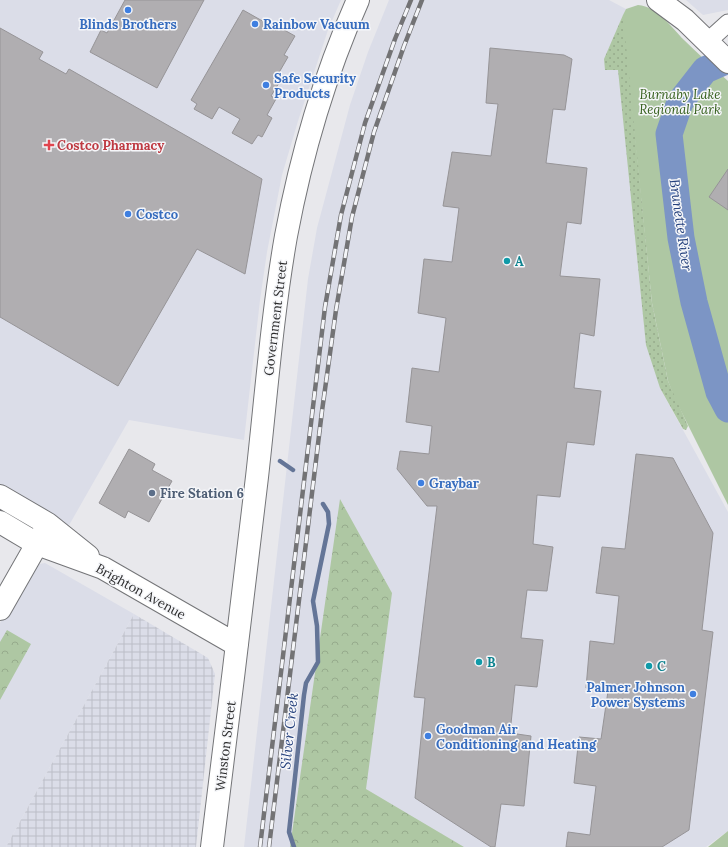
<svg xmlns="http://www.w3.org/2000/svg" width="728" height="847" viewBox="0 0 728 847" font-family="Lora,serif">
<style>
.built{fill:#dbdde8}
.industrial{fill:url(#industrial-grid)}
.forest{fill:url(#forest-crowns)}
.park{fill:#aec7a3}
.garden{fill:url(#garden-dots)}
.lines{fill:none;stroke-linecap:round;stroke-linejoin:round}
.stream{stroke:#647597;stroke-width:4.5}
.river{stroke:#7c95c5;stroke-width:27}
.building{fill:#b0aeb1;stroke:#969497}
.minor-casing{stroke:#747578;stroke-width:19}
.tertiary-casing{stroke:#747578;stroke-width:24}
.minor{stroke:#fff;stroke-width:17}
.tertiary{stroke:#fff;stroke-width:22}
.rail-casing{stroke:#737375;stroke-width:4.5}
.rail{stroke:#f5f6f9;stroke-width:3;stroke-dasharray:9;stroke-linecap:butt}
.shop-dot{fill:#3f7fe0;stroke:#f5f6f9;stroke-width:1.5}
.health-dot{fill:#e0444e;stroke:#f5f6f9;stroke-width:1.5}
.culture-dot{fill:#0f9aa8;stroke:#f5f6f9;stroke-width:1.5}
.service-dot{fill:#5c6f8a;stroke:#f5f6f9;stroke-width:1.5}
.labels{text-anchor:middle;stroke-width:3;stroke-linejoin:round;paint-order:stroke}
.shop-label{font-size:13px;font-weight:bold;fill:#366cbe;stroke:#f5f6f9;text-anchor:start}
.park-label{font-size:13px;font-style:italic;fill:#36601d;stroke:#f5f6f9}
.health-label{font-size:13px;font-weight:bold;fill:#be3a42;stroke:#f5f6f9;text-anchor:start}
.culture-label{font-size:13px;font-weight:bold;fill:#0d838f;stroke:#f5f6f9;text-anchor:start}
.street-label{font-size:13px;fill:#2b2b2c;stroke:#f5f6f9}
.service-label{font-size:13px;font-weight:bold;fill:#4e5e75;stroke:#f5f6f9;text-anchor:start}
.water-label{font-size:14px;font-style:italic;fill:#25417d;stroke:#f5f6f9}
</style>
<defs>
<pattern id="industrial-grid" width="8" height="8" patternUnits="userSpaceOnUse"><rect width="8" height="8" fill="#dbdde8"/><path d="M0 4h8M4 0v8" fill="none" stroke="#bcbec7"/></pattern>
<pattern id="forest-crowns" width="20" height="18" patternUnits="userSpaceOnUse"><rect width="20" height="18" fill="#aec7a3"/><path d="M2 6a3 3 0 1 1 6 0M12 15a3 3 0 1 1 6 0" fill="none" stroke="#96ab8c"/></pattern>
<pattern id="garden-dots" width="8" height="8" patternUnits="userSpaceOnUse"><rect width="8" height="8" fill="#aec7a3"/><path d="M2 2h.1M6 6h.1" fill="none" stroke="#96ab8c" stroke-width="1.8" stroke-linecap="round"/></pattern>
</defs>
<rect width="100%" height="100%" fill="#e8e8ec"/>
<path class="built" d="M0,0H341L328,30L298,121L282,175L267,252L260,300L244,440L129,420L68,527L0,488Z
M389,0H609L626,9L619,25L660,388L728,512V831L706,847H244L308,279L317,228L350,105L368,52Z
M686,0H728V10L703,15Z
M45,563L134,614L6,847H0V623L33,565Z"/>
<path class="industrial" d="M134,614L208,658L215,674L196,847H6Z"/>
<path class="forest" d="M340,499L392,593L366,789L464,847H290Z
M7,630L31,644L0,700V642Z"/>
<path class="park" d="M638,5C658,7 671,27 684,40C698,54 713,67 728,81V505L676,401L668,381L652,303L623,24V15L626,9Z
M728,831V847H708Z"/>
<path class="garden" d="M623,15L652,303L668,381L688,426L686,430L683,429L660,388L646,345L618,70H605L604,59Z"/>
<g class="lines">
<path class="stream" d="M280,461L293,470
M294,847L289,832L304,695L306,683L318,662L317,626L313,601L329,524L328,512L323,504"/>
<path class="river" d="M728,60L705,70L680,102L669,134L681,238L694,302L719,392L728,409"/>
</g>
<path class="building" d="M125,0H204L157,88L90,52L101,30L107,33Z
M243,10L266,23L268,21L295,36L284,55L288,57L277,76L282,78L271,96L276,99L267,115L272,118L262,137L258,135L252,144L232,133L240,119L219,107L212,119L194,109L197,104L191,100Z
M0,28L43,52L39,59L66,74L69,69L262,179L245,274L197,249L118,386L0,317Z
M490,48L564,55L572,59L565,110L553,109L546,163L587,168L581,224L567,222L560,276L600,279L594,336L580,333L574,388L601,391L594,445L567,442L560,497L537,495L533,544L553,547L547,591L527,590L521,638L543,640L537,687L515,685L510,733L531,736L524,806L501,804L495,847H491L415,798L425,698L414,697L437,506H427L397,469L400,451L429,454L432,426L406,422L412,368L439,372L446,318L418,313L424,259L452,262L459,208L443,206L452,152L491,156L498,104L486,103Z
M728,169V210L709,197Z
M129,449L155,464L152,470L172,481L149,522L128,511L125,518L99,503Z
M636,454L673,458L713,533L702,630L713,632L689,830L662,847H566L568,832L590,835L596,786L574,783L579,737L601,739L608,691L586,688L590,641L614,644L619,596L596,593L602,547L625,549Z"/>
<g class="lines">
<g class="minor-casing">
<path id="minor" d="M707,42L728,23"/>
</g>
<g class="tertiary-casing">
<path id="tertiary" d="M658,0L685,20L728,62
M0,496L48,524L88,556
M0,522L37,544L103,568L237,645
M0,609L45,530
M212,847C227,724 243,600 257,477C266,397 272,316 286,236C301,156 325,74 358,0"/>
</g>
<use href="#minor" class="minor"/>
<use href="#tertiary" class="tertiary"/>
<g class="rail-casing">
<path id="rail" d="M260,847L325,307L341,215L365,123L395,39L411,0
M269,847L322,411L336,310L352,217L374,132L404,46L422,0"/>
</g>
<use href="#rail" class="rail"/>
</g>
<g class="shop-dot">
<circle cx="128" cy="10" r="4"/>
<circle cx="255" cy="24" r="4"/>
<circle cx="266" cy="85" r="4"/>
<circle cx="128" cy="214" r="4"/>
<circle cx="421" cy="483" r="4"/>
<circle cx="693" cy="694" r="4"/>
<circle cx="428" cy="736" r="4"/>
</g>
<path class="health-dot" d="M47 139h4v4h4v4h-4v4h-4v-4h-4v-4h4z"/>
<g class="culture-dot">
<circle cx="507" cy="261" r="4"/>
<circle cx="479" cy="662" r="4"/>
<circle cx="649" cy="666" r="4"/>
</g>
<circle class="service-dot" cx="152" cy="493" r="4"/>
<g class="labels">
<g class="shop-label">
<text x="128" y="29" text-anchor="middle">Blinds Brothers</text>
<text x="263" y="29">Rainbow Vacuum</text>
<text x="274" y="83">Safe Security<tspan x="274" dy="15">Products</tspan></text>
<text x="136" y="219">Costco</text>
<text x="429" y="488">Graybar</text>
<text x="685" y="692" text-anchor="end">Palmer Johnson<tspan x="685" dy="15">Power Systems</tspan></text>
<text x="436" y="734">Goodman Air<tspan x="436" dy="15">Conditioning and Heating</tspan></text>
</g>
<g class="park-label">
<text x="680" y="99">Burnaby Lake<tspan x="680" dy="15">Regional Park</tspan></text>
</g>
<g class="health-label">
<text x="57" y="150">Costco Pharmacy</text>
</g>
<g class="culture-label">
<text x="515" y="266">A</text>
<text x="487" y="667">B</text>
<text x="657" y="671">C</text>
</g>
<g class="street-label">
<text transform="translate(275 318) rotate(-83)" y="5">Government Street</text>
<text transform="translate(141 591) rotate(29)" y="5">Brighton Avenue</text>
<text transform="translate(225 746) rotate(-83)" y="5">Winston Street</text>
</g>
<g class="service-label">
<text x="160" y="498">Fire Station 6</text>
</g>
<g class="water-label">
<text transform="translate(681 225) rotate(82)" y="5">Brunette River</text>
<text transform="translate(289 731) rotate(-84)" y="5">Silver Creek</text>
</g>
</g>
</svg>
